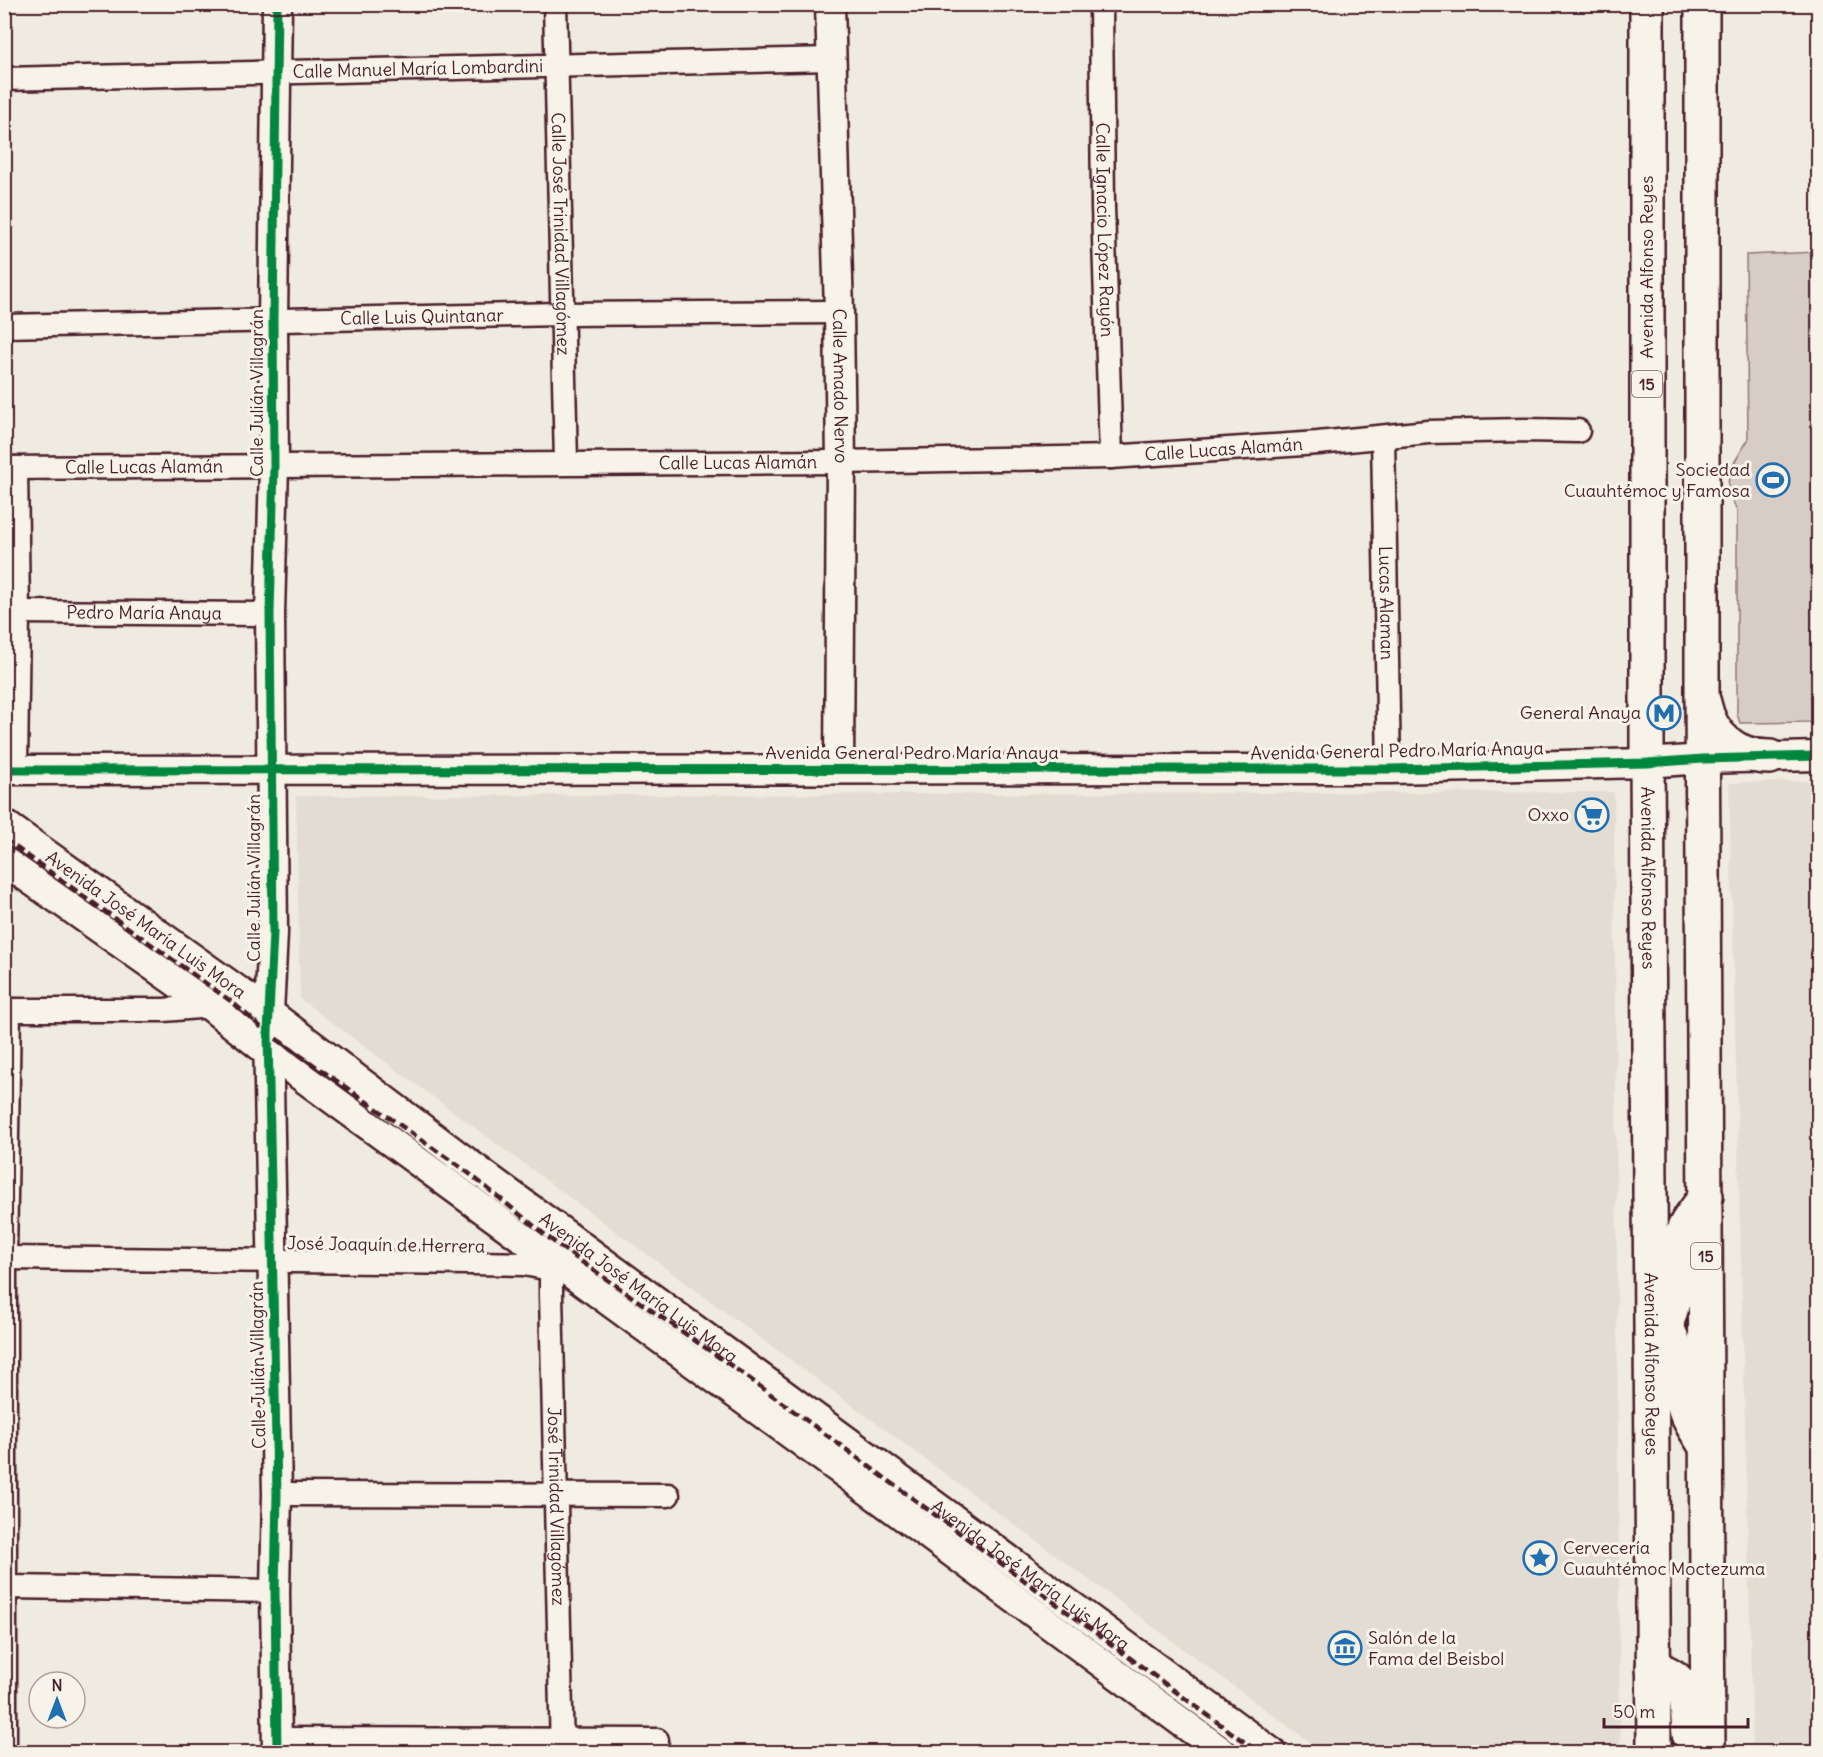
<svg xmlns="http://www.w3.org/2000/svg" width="1823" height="1757" viewBox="0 0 1823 1757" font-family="Delius,sans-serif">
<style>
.built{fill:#e3dcd2}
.green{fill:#d8cdc6;stroke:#917678;stroke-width:1.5}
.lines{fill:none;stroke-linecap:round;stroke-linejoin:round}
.minor-casing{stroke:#4a1f2b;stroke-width:27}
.tertiary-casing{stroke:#4a1f2b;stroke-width:33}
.trunk-casing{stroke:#4a1f2b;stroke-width:38}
.minor{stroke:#f7f3e8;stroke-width:22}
.tertiary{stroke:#f7f3e8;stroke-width:28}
.trunk{stroke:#f7f3e8;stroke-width:33}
.rail{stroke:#4a1f2b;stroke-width:4.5;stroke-dasharray:9 4.5;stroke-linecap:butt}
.cycleway-casing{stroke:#f7f3e8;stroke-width:13}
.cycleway{stroke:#00873e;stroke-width:9}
.labels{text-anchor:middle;stroke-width:6;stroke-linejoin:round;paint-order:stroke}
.shield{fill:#f7f3e8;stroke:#7e5f64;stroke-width:1.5}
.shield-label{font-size:16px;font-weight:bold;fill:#4a1f2b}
.street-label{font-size:18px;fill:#4a1f2b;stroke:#f7f3e8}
.poi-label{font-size:18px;fill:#4a1f2b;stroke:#f7f3e8;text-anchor:end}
</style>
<rect width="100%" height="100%" fill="#f0ebe0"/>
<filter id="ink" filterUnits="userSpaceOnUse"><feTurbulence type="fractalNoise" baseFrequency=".0167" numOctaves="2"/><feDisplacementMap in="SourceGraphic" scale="12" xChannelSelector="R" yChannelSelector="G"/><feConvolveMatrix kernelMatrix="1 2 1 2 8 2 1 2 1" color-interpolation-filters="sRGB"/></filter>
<g filter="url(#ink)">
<path class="built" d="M1818,781V1752H1753L1729,783Z
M1614,792L1620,1752H1323L300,999L296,796Z"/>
<path class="green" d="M1818,252V722L1740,723L1737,714V511L1728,490L1729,471L1748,440L1746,255Z"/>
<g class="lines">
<g class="minor-casing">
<g id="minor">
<path id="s1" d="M555,4L566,463"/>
<path id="s2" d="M1101,4L1103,207L1111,457"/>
<path id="s3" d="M4,79L831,59"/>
<path id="s4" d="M4,326L561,314L839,312"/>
<path id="s5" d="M1383,437L1389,769"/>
<path id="s6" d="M4,468L841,462L1111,457L1318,443L1428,432L1524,430L1578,431"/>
<path d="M16,468L18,612L16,770"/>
<path id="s7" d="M18,612L270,614"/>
<path d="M4,1010H164L210,1006L245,996"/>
<path id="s8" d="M555,1257L551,1269V1295L562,1752"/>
<path d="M4,1258L471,1263L524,1264L551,1269"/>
<path d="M277,1494L668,1495"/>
<path d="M6,1587L275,1591"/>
<path d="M277,1739L657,1740"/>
<path d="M5,1752V1258L9,1010"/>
</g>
</g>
<g class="tertiary-casing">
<g id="tertiary">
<path id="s9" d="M830,4L839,312L841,462L839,769"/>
<path d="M4,770L1389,769L1647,763L1703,759L1818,756"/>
<path id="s10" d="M4,824L268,1012L457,1155L1271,1752"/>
<path d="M4,861L210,1006L268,1052L892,1508L1222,1752"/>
<path d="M277,1752L275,1591L277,1494L268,1033L273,933L270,614L274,466L273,320L277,4"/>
</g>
</g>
<g class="trunk-casing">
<g id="trunk">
<path id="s11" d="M1647,4V763L1654,1752"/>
<path d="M1702,4V690L1708,1752"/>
<path d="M1704,703C1711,737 1736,757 1770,757"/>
<path d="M1654,1314C1682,1334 1677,1379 1685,1409C1688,1420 1697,1432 1703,1442"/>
<path d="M1656,1338C1683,1311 1670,1264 1683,1231C1687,1219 1699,1207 1706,1196"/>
<path d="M1653,1668C1692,1678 1686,1700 1689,1734"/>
</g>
</g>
<use href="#minor" class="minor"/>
<use href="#tertiary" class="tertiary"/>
<use href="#trunk" class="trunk"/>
<path class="rail" d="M4,839L232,1002L268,1033L466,1171L559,1246L746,1376L1258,1752"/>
<g class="cycleway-casing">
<path id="cycleway" d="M4,770L1389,769L1647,763L1703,759L1818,756
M277,1752L275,1591L277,1494L268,1033L273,933L270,614L274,466L273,320L277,4"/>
</g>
<use href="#cycleway" class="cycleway"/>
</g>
</g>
<defs>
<g id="stadium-ring" transform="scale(1.725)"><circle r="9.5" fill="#f7f3e8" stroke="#1f6fb2" stroke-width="1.5"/><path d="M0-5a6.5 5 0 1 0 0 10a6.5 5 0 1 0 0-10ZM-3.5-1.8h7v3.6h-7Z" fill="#1f6fb2"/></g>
<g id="metro-ring" transform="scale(1.725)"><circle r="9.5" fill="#f7f3e8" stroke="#1f6fb2" stroke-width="1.5"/><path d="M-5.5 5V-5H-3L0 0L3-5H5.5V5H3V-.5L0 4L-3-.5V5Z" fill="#1f6fb2"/></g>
<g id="supermarket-ring" transform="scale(1.725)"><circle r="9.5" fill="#f7f3e8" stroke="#1f6fb2" stroke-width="1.5"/><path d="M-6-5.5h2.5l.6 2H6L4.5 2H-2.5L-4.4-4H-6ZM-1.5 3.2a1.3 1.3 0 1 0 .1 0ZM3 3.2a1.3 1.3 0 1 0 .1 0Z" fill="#1f6fb2"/></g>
<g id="sight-ring" transform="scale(1.725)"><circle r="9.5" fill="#f7f3e8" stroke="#1f6fb2" stroke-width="1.5"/><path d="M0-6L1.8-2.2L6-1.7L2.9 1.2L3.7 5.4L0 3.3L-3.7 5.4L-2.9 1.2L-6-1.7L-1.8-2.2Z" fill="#1f6fb2"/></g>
<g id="museum-ring" transform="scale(1.725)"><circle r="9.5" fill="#f7f3e8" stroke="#1f6fb2" stroke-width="1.5"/><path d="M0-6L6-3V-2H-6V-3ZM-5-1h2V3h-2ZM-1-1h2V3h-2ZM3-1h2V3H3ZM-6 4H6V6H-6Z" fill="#1f6fb2"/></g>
</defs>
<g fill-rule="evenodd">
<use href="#stadium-ring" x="1773" y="480"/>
<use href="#metro-ring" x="1664" y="713"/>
<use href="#supermarket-ring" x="1592" y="815"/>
<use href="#sight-ring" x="1540" y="1558"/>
<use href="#museum-ring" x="1345" y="1648"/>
</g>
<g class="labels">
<g class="shield">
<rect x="1632" y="371" width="30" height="26" rx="4.5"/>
<rect x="1691" y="1243" width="30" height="26" rx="4.5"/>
</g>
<g class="shield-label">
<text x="1647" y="390">15</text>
<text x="1706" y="1262">15</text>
</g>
<g class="street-label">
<text dy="6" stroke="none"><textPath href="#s3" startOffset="414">Calle Manuel María Lombardini</textPath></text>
<text dy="6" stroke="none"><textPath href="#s2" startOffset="226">Calle Ignacio López Rayón</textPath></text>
<text dy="6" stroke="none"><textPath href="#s1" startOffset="230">Calle José Trinidad Villagómez</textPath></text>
<text transform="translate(1647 267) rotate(-90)" y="6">Avenida Alfonso Reyes</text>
<text dy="6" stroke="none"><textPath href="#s4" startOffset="418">Calle Luis Quintanar</textPath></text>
<text dy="6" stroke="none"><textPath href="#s9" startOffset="382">Calle Amado Nervo</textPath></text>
<text transform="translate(257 393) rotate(-90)" y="6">Calle Julián Villagrán</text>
<text dy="6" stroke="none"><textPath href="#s6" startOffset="1220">Calle Lucas Alamán</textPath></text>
<text dy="6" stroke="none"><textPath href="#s6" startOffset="734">Calle Lucas Alamán</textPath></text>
<text dy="6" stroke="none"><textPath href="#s6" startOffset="140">Calle Lucas Alamán</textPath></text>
<text dy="6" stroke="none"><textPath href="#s5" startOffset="166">Lucas Alaman</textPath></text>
<text dy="6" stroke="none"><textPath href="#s7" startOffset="126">Pedro María Anaya</textPath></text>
<text transform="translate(1397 751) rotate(-1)" y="6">Avenida General Pedro María Anaya</text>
<text x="912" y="759">Avenida General Pedro María Anaya</text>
<text transform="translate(254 878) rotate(-90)" y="6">Calle Julián Villagrán</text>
<text dy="6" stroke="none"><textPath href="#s11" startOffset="874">Avenida Alfonso Reyes</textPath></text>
<text dy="6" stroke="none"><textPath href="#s10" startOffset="174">Avenida José María Luis Mora</textPath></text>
<text transform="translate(386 1245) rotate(1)" y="6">José Joaquín de Herrera</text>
<text dy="6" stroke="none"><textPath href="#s10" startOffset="786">Avenida José María Luis Mora</textPath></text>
<text transform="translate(258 1365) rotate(-91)" y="6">Calle Julián Villagrán</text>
<text dy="6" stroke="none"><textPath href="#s11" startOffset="1360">Avenida Alfonso Reyes</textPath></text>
<text dy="6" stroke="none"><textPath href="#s8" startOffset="250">José Trinidad Villagómez</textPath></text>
<text dy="6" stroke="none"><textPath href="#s10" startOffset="1272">Avenida José María Luis Mora</textPath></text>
</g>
<g class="poi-label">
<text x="1750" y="476">Sociedad<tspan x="1750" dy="21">Cuauhtémoc y Famosa</tspan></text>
<text x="1641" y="719">General Anaya</text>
<text x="1569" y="821">Oxxo</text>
<text x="1563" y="1554" text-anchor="start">Cervecería<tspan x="1563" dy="21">Cuauhtémoc Moctezuma</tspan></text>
<text x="1368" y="1644" text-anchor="start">Salón de la<tspan x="1368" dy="21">Fama del Beisbol</tspan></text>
</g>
</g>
<rect width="1823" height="1757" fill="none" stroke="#f7f3e8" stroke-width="24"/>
<rect x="12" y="12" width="1799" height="1733" fill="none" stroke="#4a1f2b" stroke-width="2" filter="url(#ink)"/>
<g transform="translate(57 1700)"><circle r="28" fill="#f7f3e8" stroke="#b29e9c" stroke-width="1.5"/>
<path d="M0-4.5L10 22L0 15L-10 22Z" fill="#1f6fb2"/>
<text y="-9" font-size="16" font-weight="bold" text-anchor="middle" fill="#4a1f2b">N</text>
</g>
<path d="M1604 1718v9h144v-9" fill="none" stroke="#4a1f2b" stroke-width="3"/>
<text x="1613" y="1718" font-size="18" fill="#4a1f2b" stroke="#f7f3e8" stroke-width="4.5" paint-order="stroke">50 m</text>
</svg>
